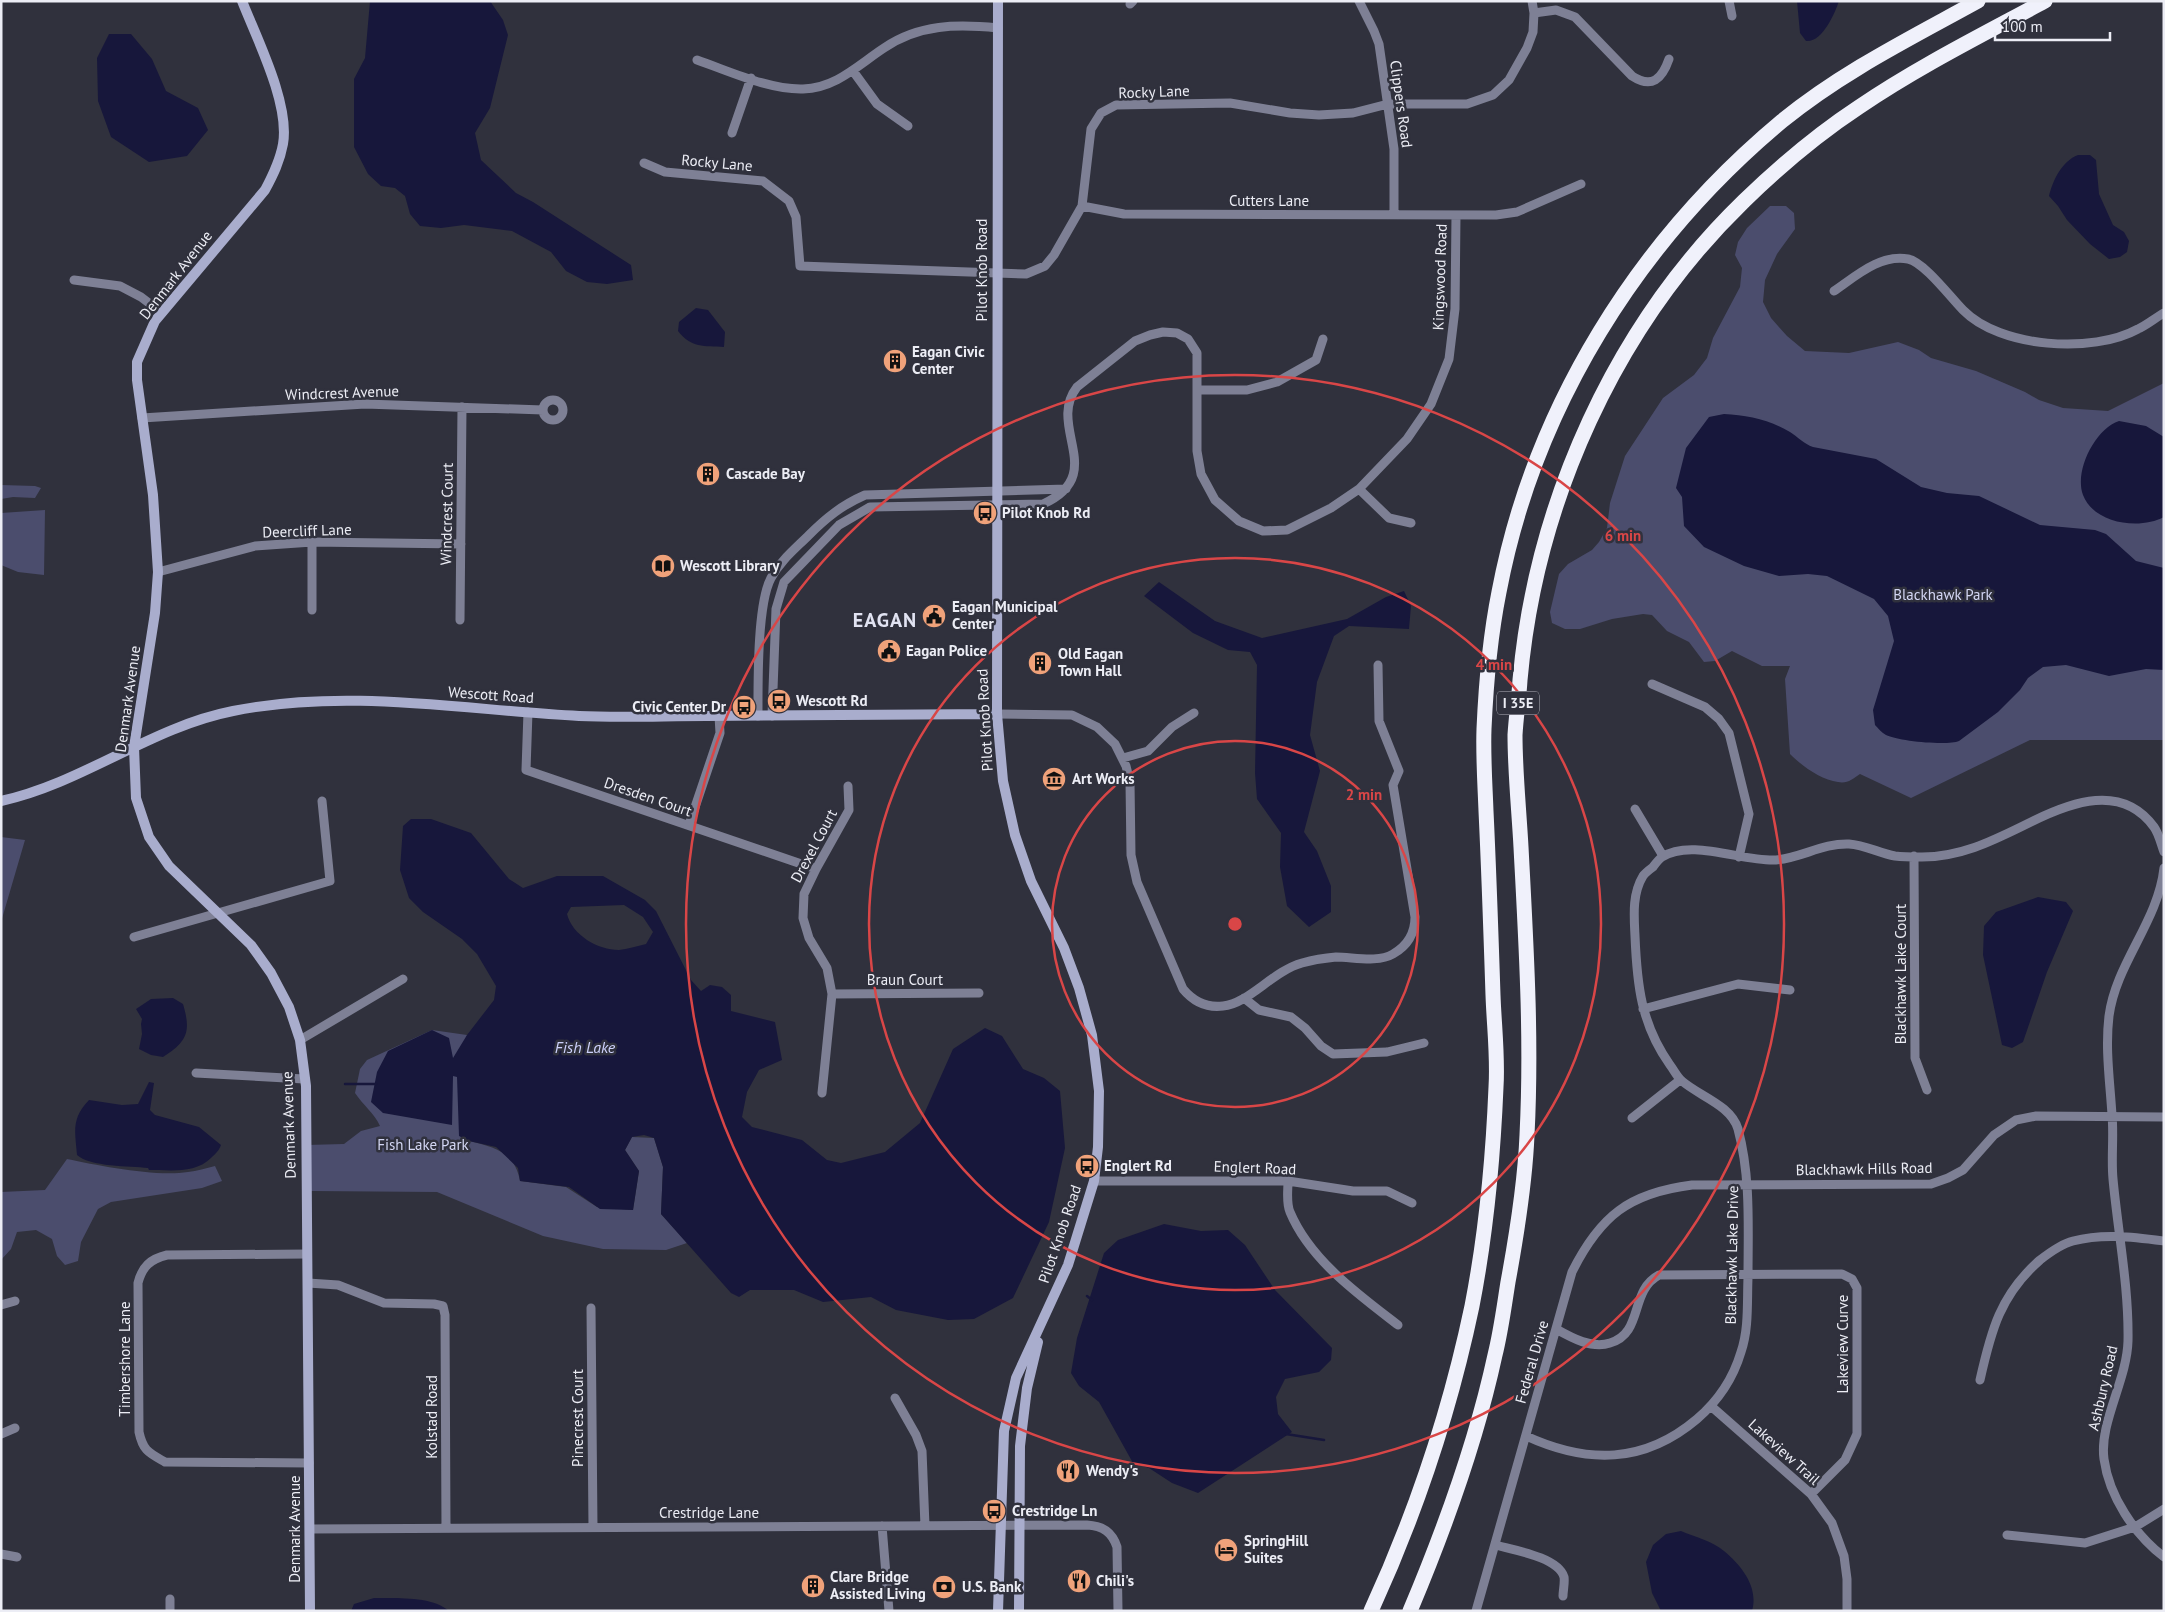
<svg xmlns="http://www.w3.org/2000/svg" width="2165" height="1612" viewBox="0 0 2165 1612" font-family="'PT Sans',sans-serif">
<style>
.green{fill:#4b4d6d}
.water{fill:#17173b;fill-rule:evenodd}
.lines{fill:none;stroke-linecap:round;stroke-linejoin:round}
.stream{stroke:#17173b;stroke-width:2.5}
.street{stroke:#7e8095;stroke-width:9}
.secondary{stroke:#a9adcd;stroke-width:10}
.highway{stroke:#f0f1fb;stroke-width:15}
.ring{fill:none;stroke:#d94647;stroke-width:2.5}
.labels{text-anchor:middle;stroke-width:5;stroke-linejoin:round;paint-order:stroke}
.shield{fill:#30313d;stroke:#b4b5be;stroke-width:1}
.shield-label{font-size:14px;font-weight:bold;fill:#ecedf5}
.street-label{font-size:15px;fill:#ecedf5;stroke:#30313d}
.poi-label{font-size:15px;font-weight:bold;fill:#ecedf5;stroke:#30313d;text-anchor:start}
.park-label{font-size:15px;fill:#d3d6f3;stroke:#30313d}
.water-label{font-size:16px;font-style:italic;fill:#cdd1fb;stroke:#30313d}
.district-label{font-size:20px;font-weight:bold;letter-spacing:1px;fill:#e1e3f2;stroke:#30313d}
.centre{fill:#d94647;stroke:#30313d;stroke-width:2.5}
.ring-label{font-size:15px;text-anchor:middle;font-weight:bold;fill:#d94647;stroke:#30313d;stroke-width:5;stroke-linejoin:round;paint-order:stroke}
</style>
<rect width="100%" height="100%" fill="#30313d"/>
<path class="green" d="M1770,206H1786L1794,213L1795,229L1777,254L1765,280L1763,302L1771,318L1787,336L1805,351L1849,353L1898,342L1919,350L1931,358L1976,371L2025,392L2039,400L2063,408L2108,411L2164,383V740H2030L1911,798L1860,774C1853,779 1847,784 1838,782C1821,780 1802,766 1790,754L1785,679L1790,666H1762L1732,651L1715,661L1704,662L1689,642L1667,631L1652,615L1643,614L1612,619L1580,629H1565L1552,623L1550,612L1559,574L1568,564L1592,550L1599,542L1607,528L1610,503L1625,456L1663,398L1694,375L1707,358L1713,338L1740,287L1742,268L1735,255L1738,242L1747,228Z
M1,485L35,486L41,488L35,498L13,497L1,499Z
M45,510L44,575L18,572L1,565V513Z
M1,837L25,840L1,922Z
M432,1030L467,1035L458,1077L469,1141C494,1147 515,1152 520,1181L566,1187L597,1207L633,1210L639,1171L625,1150L632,1137L654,1138L663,1167L661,1214L687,1243L666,1250L603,1249L543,1236L437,1192L311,1191L306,1145L344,1144L361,1131L380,1126C374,1113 363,1105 355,1093L360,1069L367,1060Z
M67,1159C100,1166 156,1177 188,1172C197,1171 206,1168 215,1166L222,1181L202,1188L111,1202L98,1209L81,1242L78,1261L65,1265L57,1256L52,1239L36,1230L17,1232L11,1249L1,1260V1192L45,1190Z"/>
<path class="water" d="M370,1H490L503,20L508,35L490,108L475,133L481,160L516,193L533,202L631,265L633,280L607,284L587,282L566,271L551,252L512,231L464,225L441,228L420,226L410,214L405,196L395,188L381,186L368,174L354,147V79L365,58Z
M1797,1H1839C1835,13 1822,43 1806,41L1800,33Z
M109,34H131L152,59L166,91L198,108L208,130L187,156L149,162L111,137L98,101L97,58Z
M2078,155H2090L2096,160L2099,194L2113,225L2124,232L2129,241L2127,252L2120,257L2109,259L2090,244L2067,220L2058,206L2049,196C2053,180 2062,161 2078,155Z
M696,308L708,310L725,332L724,347C704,346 691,348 678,331L679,322Z
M1724,414C1747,415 1770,420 1790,432C1798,437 1804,444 1813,447L1876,459L1921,487L1947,493L1979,496L2040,525L2095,530L2106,534L2136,561L2164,568V670L2146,669L2109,676L2066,665L2043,667L2028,678L2020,690L1998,712L1959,741C1947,746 1898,741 1886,735C1882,733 1878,728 1875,725L1873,710L1894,641L1888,616L1874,599L1827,576L1808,574L1779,576L1744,566L1704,547L1684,526L1682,497L1676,488L1686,448L1709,417Z
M2119,421L2146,426L2164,437V517C2140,530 2094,524 2083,495C2074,471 2095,429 2119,421Z
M1159,582L1215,621L1262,638L1347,619L1386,597L1404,591L1411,606L1409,629L1349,626L1334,636L1317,682L1310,735L1320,771L1304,832L1317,851L1331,886V912L1309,927L1287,906L1280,867L1281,833L1257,799L1255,773L1257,665L1250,652L1228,650L1193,633L1144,596Z
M411,819H431L471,833L509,879L523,888L557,876H603L645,900L656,911L691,980L701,991L710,985L722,987L731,995V1011L775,1022L782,1060L759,1070L747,1092L742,1117L752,1127L802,1140L827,1160L841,1163L885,1152L920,1123L953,1049L985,1028L1002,1036L1023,1069L1044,1078L1060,1091L1065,1148L1049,1222L1013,1298L974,1319L948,1320L896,1310L871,1297L823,1302L794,1290H750L739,1297L731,1293L661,1214L663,1167L654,1138L644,1135L632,1137L625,1150L639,1171L633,1210L600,1209L569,1187L520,1181L518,1168L496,1147L469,1141L459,1136L457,1077L453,1076L452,1125L383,1113L371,1102L377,1072L388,1051L432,1030L449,1038L453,1058L467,1035L494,1000L496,986L477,954L462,939L423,912L409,898L400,870L403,826ZM624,905L643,917L653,932L646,944C637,946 627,949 619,950C598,950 572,935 567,914L571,907Z
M2038,897L2066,902L2073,911L2047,972L2023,1042L2012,1048L2002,1045L1983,955L1984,926L1996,912Z
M173,998L183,1004C191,1031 188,1041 163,1057L151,1055L139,1049L142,1034L141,1024L142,1019L136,1009L151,999Z
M149,1082L154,1083L150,1110L155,1115L199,1127L221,1145C219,1151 215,1154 211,1158C195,1174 170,1170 149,1170L148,1168C130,1166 90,1167 77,1155C75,1131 71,1119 89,1100L122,1105L138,1104Z
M1164,1224L1201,1231L1228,1230L1245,1245L1275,1290L1332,1348L1331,1360L1319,1372L1285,1379L1276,1397L1278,1414L1292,1432L1198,1493L1172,1483L1149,1468L1133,1463L1099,1402L1079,1386L1071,1373L1077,1338L1104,1253L1118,1240Z
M1681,1531C1695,1537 1712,1541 1724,1551C1741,1565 1759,1587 1752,1611H1661L1652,1593L1646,1562L1653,1545L1666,1534Z
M374,1598C395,1598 433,1596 449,1611H351L354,1604Z"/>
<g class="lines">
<path class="stream" d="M345,1084H376
M1087,1296L1092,1300
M1286,1434L1324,1440"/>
<path class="street" d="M1359,1L1374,31L1379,44L1394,149V215
M1729,1L1732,16
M1130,4L1133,1
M1534,13L1556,10L1575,17L1632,76C1652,89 1662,79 1669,59
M697,60C729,71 769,90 803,89C836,88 858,65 884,48C919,24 957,24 998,28
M853,71L877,104L908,126
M732,133L751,78
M644,163L665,172L763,181L789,201L796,217L800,266L1026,274L1045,266L1054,255L1082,206L1091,129L1101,113L1116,105L1230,103L1290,113L1319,115L1353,113L1388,104H1467L1493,95L1509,80L1527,48L1533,32L1534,13L1532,1
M1082,206L1124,214L1496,215L1517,212L1581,184
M74,280L120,286L141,297L162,313
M1834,291C1856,276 1880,254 1908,259C1924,262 1951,298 1963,310C2000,348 2093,354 2138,329C2147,325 2155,318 2164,313
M1198,390H1247L1277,382L1316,360L1323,339
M543 410a10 10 0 1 1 20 0a10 10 0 1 1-20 0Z
M142,418L365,404L543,410
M1359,489L1389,518L1411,523
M158,572L255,546L312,542L461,544
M312,610V542
M460,620L462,407
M1652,684L1705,707L1719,719L1729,733L1749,814L1739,857
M528,712L526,770L816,869
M997,714L1072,715L1097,727L1115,744L1126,766L1130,782L1131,855L1137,882L1183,989C1193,1001 1207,1008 1223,1006C1248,1004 1273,971 1302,963C1313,960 1325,958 1336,957C1353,957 1378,963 1393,954C1407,946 1415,933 1415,917L1393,785L1399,771L1379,721L1378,665
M758,716C758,684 757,604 771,578C780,561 795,549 809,535C826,518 842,505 865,495L1066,489
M772,716L776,609L784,582L839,525L870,507L1043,504C1109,474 1046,427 1077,387L1135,341L1150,335L1163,332L1177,333L1188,339L1197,353V451L1201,474L1215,500L1239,521L1263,531L1287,530L1331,508L1359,489L1407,439L1431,404L1449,359L1455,309L1456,215
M1123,758L1148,751L1172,727L1194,713
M1635,809L1663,856
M689,825L720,733L719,716
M1914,856L1915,1058L1927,1090
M2164,868C2158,922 2116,963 2109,1016C2105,1049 2110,1082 2112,1115C2114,1136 2111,1158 2113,1179C2118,1233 2129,1287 2128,1341C2127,1380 2099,1423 2104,1459C2109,1496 2134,1534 2164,1557
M134,937L330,881L322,801
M832,994L979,993
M1244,998L1259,1010L1291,1017L1305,1028L1321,1046L1333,1054L1387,1052L1424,1043
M1643,1009L1738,984L1790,990
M300,1040L403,979
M196,1073L304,1079
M822,1093L832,994L827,968L809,938L803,918L804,894L816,869L849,810L848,786
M1632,1118L1680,1080
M1094,1181H1288L1353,1191H1387L1412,1203
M1288,1181C1288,1191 1286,1203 1290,1212C1310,1260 1359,1295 1398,1325
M307,1254L167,1255C150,1259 142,1267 138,1283L139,1432C143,1451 149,1453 165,1462L309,1463
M308,1283L338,1285L384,1303L434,1304L443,1306L445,1315L446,1528
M1,1305L15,1301
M591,1308L593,1527
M1556,1329C1572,1338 1592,1349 1610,1343C1644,1333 1629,1291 1659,1275L1842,1274L1852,1279L1857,1288V1434L1845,1460L1811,1494
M1980,1380C1991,1331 2000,1295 2040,1260C2049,1253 2061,1244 2073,1241C2103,1233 2133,1237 2164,1241
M895,1398L916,1435L922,1451L925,1526
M1712,1407L1811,1494L1832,1523L1844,1556L1847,1579V1611
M1,1434L15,1428
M1526,1436C1587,1464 1644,1464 1697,1419C1718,1401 1733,1379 1741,1352C1749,1329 1747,1302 1748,1278C1748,1228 1751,1177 1738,1129C1731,1105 1699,1096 1682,1081C1677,1077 1674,1070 1670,1065C1641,1024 1637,985 1635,936C1634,916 1632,894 1643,876C1645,873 1649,870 1653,867C1656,863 1658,860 1662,857C1691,838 1743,862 1776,860C1801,858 1823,843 1849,844C1865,845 1879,853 1895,856C1903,857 1914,857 1922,857C1963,857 1996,839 2031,822C2071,802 2122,783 2154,827C2159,834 2161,844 2164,852
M882,1526L889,1611
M310,1529L1087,1525C1103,1526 1112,1532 1117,1547L1118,1611
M2007,1535L2085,1543L2135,1527L2164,1509
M1495,1545C1513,1550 1558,1557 1564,1577C1565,1582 1563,1591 1563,1596
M1,1554L17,1557
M170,1599V1611
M1476,1611L1572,1272C1600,1216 1629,1193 1692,1185L1931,1184L1948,1178L1963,1170L1994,1135L2016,1120L2036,1116L2164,1117"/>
<path class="secondary" d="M242,1C257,39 290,104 283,144C280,161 273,175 265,190L155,321L137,362V380L153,495L158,572L155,613L134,747L136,798L149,837L169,866L251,945L271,973L289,1007L300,1040L306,1086L310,1611
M1,801C83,783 151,727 233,711C347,688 464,710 579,716C621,718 664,716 706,716C803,716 900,715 997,714
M998,1611L1004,1431L1016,1378L1068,1265L1094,1181L1098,1147L1099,1091L1092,1035L1079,988L1064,948L1031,881L1015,835L1003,781L997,714L998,1
M1019,1611L1020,1446L1027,1388L1038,1342"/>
<path class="highway" d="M1371,1611C1416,1513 1450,1411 1472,1306C1486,1234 1493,1160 1496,1087C1498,1057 1494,1025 1493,995C1491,934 1489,873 1486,811C1485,784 1483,756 1484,729C1486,683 1490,637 1499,592C1534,407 1638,241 1782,121C1842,72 1911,38 1978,1
M1410,1611C1445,1528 1476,1443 1495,1355C1501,1331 1504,1307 1508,1282C1517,1233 1525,1184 1527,1135C1532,1038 1526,943 1521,847C1519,810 1515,772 1515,735C1516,717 1519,698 1520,680C1536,502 1615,326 1744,201C1779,167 1818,134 1859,107C1918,67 1982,35 2045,1"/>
</g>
<g class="ring">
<circle cx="1235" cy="924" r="183"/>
<circle cx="1235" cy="924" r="366"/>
<circle cx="1235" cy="924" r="549"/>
</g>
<defs>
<g id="building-disc" transform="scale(1.25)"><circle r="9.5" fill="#f0a27a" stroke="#30313d"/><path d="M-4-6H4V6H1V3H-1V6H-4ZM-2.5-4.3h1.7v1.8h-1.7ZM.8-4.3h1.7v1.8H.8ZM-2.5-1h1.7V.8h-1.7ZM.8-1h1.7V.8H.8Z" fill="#111"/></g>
<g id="bus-disc" transform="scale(1.25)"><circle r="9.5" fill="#f0a27a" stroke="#30313d"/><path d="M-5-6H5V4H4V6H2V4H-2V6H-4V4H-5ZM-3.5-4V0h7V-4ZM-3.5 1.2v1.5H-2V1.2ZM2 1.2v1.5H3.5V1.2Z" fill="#111"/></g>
<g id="library-disc" transform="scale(1.25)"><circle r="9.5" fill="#f0a27a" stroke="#30313d"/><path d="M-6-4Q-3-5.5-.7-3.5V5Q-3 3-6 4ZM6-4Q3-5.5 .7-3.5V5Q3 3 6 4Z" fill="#111"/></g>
<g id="civic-disc" transform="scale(1.25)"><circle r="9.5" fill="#f0a27a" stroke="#30313d"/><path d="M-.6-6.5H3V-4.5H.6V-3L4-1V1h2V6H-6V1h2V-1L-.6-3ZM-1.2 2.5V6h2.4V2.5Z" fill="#111"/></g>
<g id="museum-disc" transform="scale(1.25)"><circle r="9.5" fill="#f0a27a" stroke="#30313d"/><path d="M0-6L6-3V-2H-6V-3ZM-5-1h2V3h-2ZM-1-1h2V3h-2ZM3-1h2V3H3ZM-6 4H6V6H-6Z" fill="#111"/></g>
<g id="restaurant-disc" transform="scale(1.25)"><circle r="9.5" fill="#f0a27a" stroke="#30313d"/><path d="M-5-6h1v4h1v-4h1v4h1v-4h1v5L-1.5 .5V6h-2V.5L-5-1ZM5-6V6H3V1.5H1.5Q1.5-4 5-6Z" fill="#111"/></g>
<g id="hotel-disc" transform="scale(1.25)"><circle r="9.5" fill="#f0a27a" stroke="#30313d"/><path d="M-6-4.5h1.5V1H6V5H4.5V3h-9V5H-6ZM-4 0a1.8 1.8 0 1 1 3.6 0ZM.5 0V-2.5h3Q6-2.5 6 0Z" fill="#111"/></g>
<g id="bank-disc" transform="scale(1.25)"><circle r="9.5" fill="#f0a27a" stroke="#30313d"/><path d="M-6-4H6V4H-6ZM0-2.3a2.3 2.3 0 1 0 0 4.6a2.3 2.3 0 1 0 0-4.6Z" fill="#111"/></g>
</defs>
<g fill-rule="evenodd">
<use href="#building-disc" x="895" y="361"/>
<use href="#building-disc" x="708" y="474"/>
<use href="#bus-disc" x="985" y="513"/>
<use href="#library-disc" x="663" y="566"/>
<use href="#civic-disc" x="934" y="616"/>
<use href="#civic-disc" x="889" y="651"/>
<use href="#building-disc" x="1040" y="663"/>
<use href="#bus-disc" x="779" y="701"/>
<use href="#bus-disc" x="744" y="707"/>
<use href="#museum-disc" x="1054" y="779"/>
<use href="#bus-disc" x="1087" y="1166"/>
<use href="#restaurant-disc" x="1068" y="1471"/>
<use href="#bus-disc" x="994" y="1511"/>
<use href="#hotel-disc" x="1226" y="1550"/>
<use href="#restaurant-disc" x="1079" y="1581"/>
<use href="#building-disc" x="813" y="1586"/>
<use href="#bank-disc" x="944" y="1587"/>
</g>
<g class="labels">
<rect class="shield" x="1497" y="691.5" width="42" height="23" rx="4"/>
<g class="shield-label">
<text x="1518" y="708">I 35E</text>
</g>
<g class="street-label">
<text transform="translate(1154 92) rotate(-2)" y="5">Rocky Lane</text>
<text transform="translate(1401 104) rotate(82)" y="5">Clippers Road</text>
<text transform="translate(717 163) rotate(5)" y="5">Rocky Lane</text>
<text x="1269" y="206">Cutters Lane</text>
<text transform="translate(982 270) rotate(-90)" y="5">Pilot Knob Road</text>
<text transform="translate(176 275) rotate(-52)" y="5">Denmark Avenue</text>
<text transform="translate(1440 277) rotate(-88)" y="5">Kingswood Road</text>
<text transform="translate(342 393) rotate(-2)" y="5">Windcrest Avenue</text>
<text transform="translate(447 514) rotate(-89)" y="5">Windcrest Court</text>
<text transform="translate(307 531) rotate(-2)" y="5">Deercliff Lane</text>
<text transform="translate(491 695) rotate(4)" y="5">Wescott Road</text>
<text transform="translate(128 699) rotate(-82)" y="5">Denmark Avenue</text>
<text transform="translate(985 720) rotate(-93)" y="5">Pilot Knob Road</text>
<text transform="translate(648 797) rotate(19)" y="5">Dresden Court</text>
<text transform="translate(814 846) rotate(-62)" y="5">Drexel Court</text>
<text transform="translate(1901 974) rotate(-90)" y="5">Blackhawk Lake Court</text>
<text x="905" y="985">Braun Court</text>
<text transform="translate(289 1125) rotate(-92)" y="5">Denmark Avenue</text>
<text transform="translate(1255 1168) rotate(2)" y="5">Englert Road</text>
<text transform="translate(1864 1169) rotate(-1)" y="5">Blackhawk Hills Road</text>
<text transform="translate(1060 1234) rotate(-71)" y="5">Pilot Knob Road</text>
<text transform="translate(1732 1255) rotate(-89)" y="5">Blackhawk Lake Drive</text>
<text transform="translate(1843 1344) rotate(-90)" y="5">Lakeview Curve</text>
<text transform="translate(125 1359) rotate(-90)" y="5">Timbershore Lane</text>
<text transform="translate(1532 1362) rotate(-74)" y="5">Federal Drive</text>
<text transform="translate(2103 1388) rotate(-77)" y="5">Ashbury Road</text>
<text transform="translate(432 1417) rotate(-90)" y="5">Kolstad Road</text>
<text transform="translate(578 1418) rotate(-90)" y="5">Pinecrest Court</text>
<text transform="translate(1784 1452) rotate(42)" y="5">Lakeview Trail</text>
<text x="709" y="1518">Crestridge Lane</text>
<text transform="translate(295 1529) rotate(-90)" y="5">Denmark Avenue</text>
</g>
<g class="poi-label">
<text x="912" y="357">Eagan Civic<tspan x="912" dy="17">Center</tspan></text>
<text x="726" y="479">Cascade Bay</text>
<text x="1002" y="518">Pilot Knob Rd</text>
<text x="680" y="571">Wescott Library</text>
<text x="952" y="612">Eagan Municipal<tspan x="952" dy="17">Center</tspan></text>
<text x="906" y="656">Eagan Police</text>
<text x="1058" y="659">Old Eagan<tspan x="1058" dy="17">Town Hall</tspan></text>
<text x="796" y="706">Wescott Rd</text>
<text x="726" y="712" text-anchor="end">Civic Center Dr</text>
<text x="1072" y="784">Art Works</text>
<text x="1104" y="1171">Englert Rd</text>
<text x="1086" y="1476">Wendy's</text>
<text x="1012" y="1516">Crestridge Ln</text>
<text x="1244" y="1546">SpringHill<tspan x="1244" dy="17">Suites</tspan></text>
<text x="830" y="1582">Clare Bridge<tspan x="830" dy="17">Assisted Living</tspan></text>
<text x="1096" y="1586">Chili's</text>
<text x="962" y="1592">U.S. Bank</text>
</g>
<g class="park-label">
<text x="1943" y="600">Blackhawk Park</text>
<text x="423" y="1150">Fish Lake Park</text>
</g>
<g class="water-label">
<text x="585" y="1053">Fish Lake</text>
</g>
<g class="district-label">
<text x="885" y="627">EAGAN</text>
</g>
</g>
<circle cx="1235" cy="924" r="8" class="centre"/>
<g class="ring-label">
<text x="1623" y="541">6 min</text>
<text x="1494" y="670">4 min</text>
<text x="1364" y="800">2 min</text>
</g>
<rect width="2165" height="1612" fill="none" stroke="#ecedf5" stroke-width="5"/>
<path d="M1995 32v8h115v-8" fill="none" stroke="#ecedf5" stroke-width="2.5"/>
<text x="2002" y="32" font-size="15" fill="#ecedf5" stroke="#30313d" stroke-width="4" paint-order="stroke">100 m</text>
</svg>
